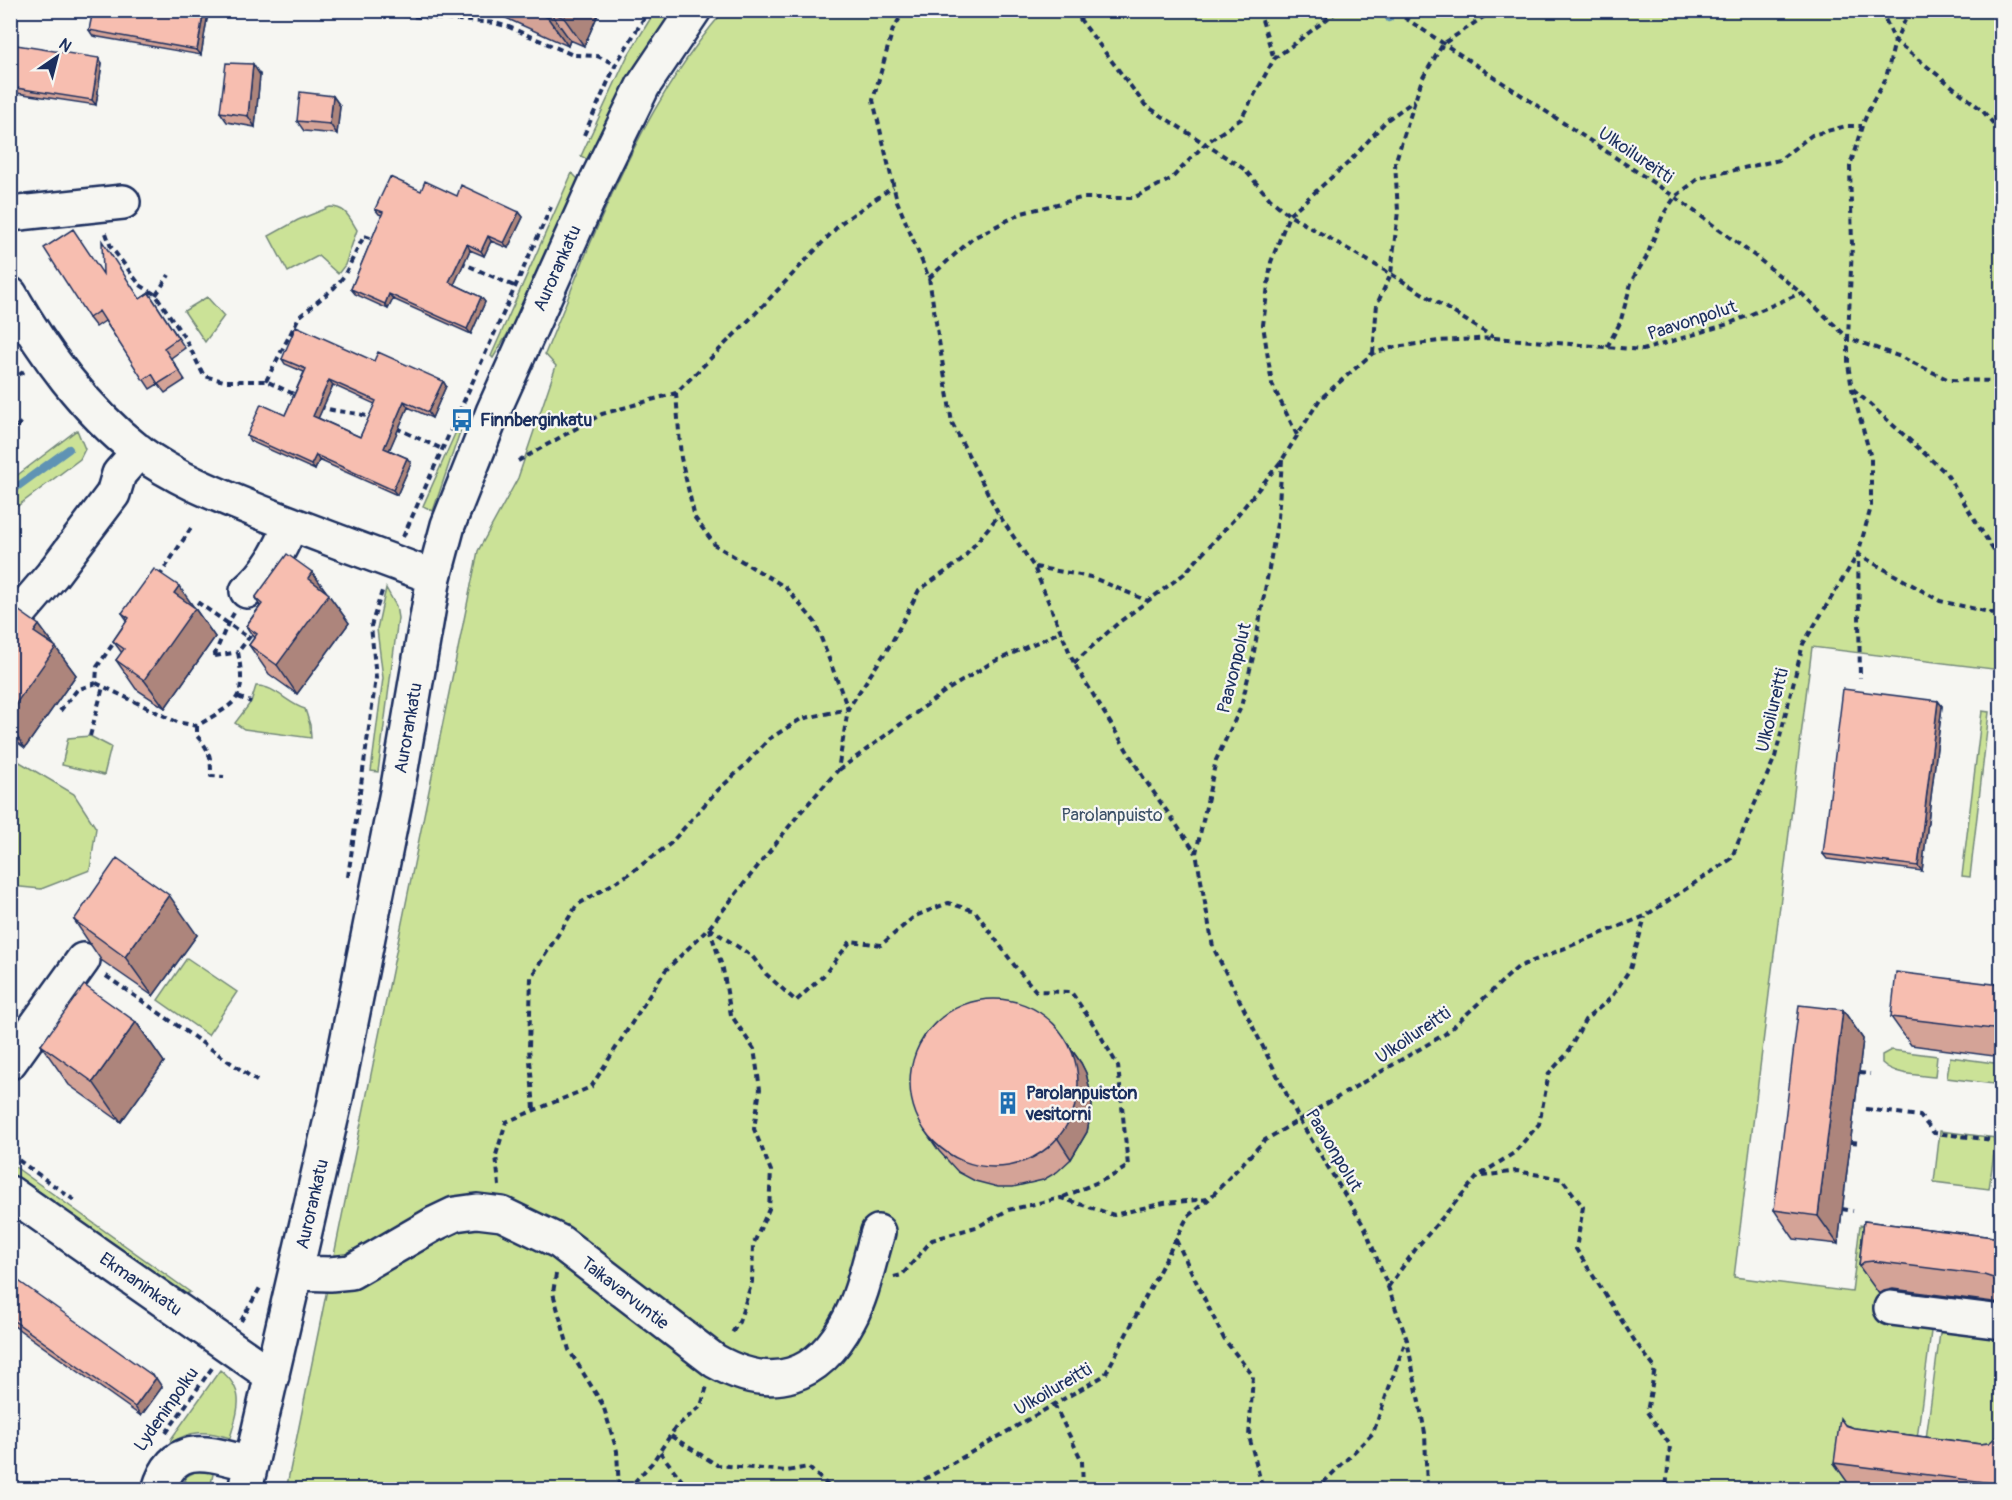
<svg xmlns="http://www.w3.org/2000/svg" width="2012" height="1500" viewBox="0 0 2012 1500" font-family="Pangolin,sans-serif">
<style>
.green{fill:#cbe297;stroke:#73887a;stroke-width:1.5}
.lines{fill:none;stroke-linecap:round;stroke-linejoin:round}
.stream{stroke:#5f93b4;stroke-width:8}
.minor-casing{stroke:#1b2f5e;stroke-width:38}
.path{stroke:#1b2f5e;stroke-width:4;stroke-dasharray:6 4.5;stroke-linecap:butt}
.minor{stroke:#f6f6f2;stroke-width:33}
.wall{fill:#d4a397;stroke:#1b2f5e;stroke-width:1.5;fill-rule:evenodd}
.shaded-wall{fill:#ad857b;stroke:#1b2f5e;stroke-width:1.5}
.building{fill:#f7beb0;stroke:#1b2f5e;stroke-width:1.5;fill-rule:evenodd}
.labels{text-anchor:middle;stroke-width:4.5;stroke-linejoin:round;paint-order:stroke}
.street-label{font-size:18px;fill:#1b2f5e;stroke:#f6f6f2}
.poi-label{font-size:18px;font-weight:bold;fill:#1b2f5e;stroke:#f6f6f2;text-anchor:start}
.park-label{font-size:18px;fill:#3e5369;stroke:#f6f6f2}
</style>
<rect width="100%" height="100%" fill="#f6f6f2"/>
<filter id="ink" filterUnits="userSpaceOnUse"><feTurbulence type="fractalNoise" baseFrequency=".0167" numOctaves="2"/><feDisplacementMap in="SourceGraphic" scale="12" xChannelSelector="R" yChannelSelector="G"/><feConvolveMatrix kernelMatrix="1 2 1 2 8 2 1 2 1" color-interpolation-filters="sRGB"/></filter>
<g filter="url(#ink)">
<path class="green" d="M655,11L665,16L666,20L637,66L593,159L588,160L581,156L627,57Z
M724,11H2001V670L1812,647L1734,1277L1852,1292L1860,1225L1917,1234L1884,1250L1879,1294L1908,1299L1933,1316L1917,1439C1902,1437 1890,1433 1876,1431L1875,1443L1855,1490H286L478,551L518,478L556,366L545,354C594,236 639,108 724,11Z
M572,173L579,180L580,186L528,300L493,358L491,356Z
M330,207C346,207 349,217 357,230L345,265L338,274L318,256L288,272L269,236L298,220Z
M207,297L224,316L205,342L184,311Z
M458,427L461,429L433,511L423,506Z
M77,430L85,449L80,459L11,511V480Z
M386,588L396,606L398,618L378,772L371,771L383,678L377,629Z
M256,686C274,685 288,704 305,709L310,725L311,738L244,729L235,723L251,702Z
M1982,711L1989,712L1970,877L1962,876Z
M90,736L111,747L104,775L62,765L68,738Z
M11,759L18,761L74,794L96,828L90,870L41,889L11,886Z
M187,958L237,992L208,1035L158,1000Z
M1891,1050L1937,1056L1935,1077C1917,1075 1895,1075 1882,1063V1055Z
M1950,1057L2001,1064V1085L1947,1078Z
M1940,1131L1996,1138L1989,1189L1934,1182Z
M11,1164L190,1292L181,1296L11,1173Z
M1942,1318L2001,1325V1449L1926,1439Z
M220,1370C247,1391 238,1410 230,1438C208,1431 190,1429 170,1444L171,1439Z
M199,1470H207L213,1474L210,1489L180,1490L187,1476Z"/>
<g class="lines">
<path class="stream" d="M1386,10L1389,18
M10,492L69,449"/>
<g class="minor-casing">
<path id="minor" d="M10,214L123,202
M10,294C44,353 84,409 138,451C177,480 223,497 268,515C323,536 379,557 434,577
M247,591C269,572 280,550 291,524
M10,624L52,575L113,494L119,474L139,451
M10,1062L83,960
M10,1193L272,1376
M297,1273L330,1274L351,1272L434,1224L455,1214L477,1211L502,1214L560,1242L715,1361C772,1393 818,1379 849,1320C863,1294 869,1261 878,1232
M1891,1308L2002,1322
M159,1490C174,1437 213,1455 251,1464
M245,1490L335,1102L397,792L434,577L448,525L493,412L598,178L643,86L694,10"/>
</g>
<path class="path" d="M905,10L893,29L873,100L897,201L929,278L952,423L999,515L1034,567L1074,663L1143,777L1196,853
M1073,10L1145,105L1244,169L1270,199L1289,215L1391,274L1493,337
M1259,10L1274,59
M1398,10L1399,14L1675,197L1755,256L1801,293L1848,338V364L1852,389L1871,458V507L1858,554L1860,678
M1881,10L1895,41L1982,110L2002,134
M1910,10L1895,41L1886,78L1871,105L1862,126L1850,166L1852,245L1848,338L1901,357L1949,380L2002,381
M372,13L495,23L509,27L573,55L597,56L616,64
M584,135L616,64L649,10
M106,233L111,247L140,285L156,295L186,340L204,376L224,381H266L298,396
M460,262L514,286
M929,278L973,238L1022,213L1081,198H1133L1171,179L1206,143L1241,119L1274,59L1339,10
M156,295L169,275
M1607,347L1620,323L1632,280L1646,258L1663,215L1675,197L1699,178L1779,160L1812,135L1846,126H1862
M1373,353L1377,304L1391,274L1398,211L1395,163L1422,79L1443,44L1494,10
M10,380L25,371
M266,381L299,317L334,288L344,276L364,236L376,240
M1853,389L1946,473L2002,564
M676,393L681,458L695,518L715,545L785,587L815,622L848,709
M319,406C335,413 355,411 372,418
M10,417L17,426L24,420
M396,428L442,449
M1297,435L1272,384L1263,325L1271,262L1289,215L1349,162L1387,120L1415,100
M1282,460L1278,518L1253,657L1241,707L1216,760L1196,853L1213,947L1300,1121L1365,1228L1388,1287L1407,1340L1425,1433L1427,1490
M518,461L602,414L676,393L755,314L841,223L893,187
M403,537L551,207
M1035,567L1091,577L1148,601
M159,577L193,525
M197,602L249,638
M214,656L228,623L234,613
M215,656L238,652
M1074,663L1118,623L1184,574L1235,518L1282,460L1320,399L1373,353L1395,347L1439,341L1495,338L1643,350L1728,324L1801,293
M96,683L177,722L197,726C237,701 247,703 238,652L254,631
M238,697L251,702
M60,711L77,690L96,683L97,667L117,638
M197,726V736C210,751 211,756 211,776L224,777
M90,736L103,687
M839,770L944,692L991,663L1062,631
M348,877L376,678L371,626L383,588
M709,928L752,956L766,974L796,1001L824,975L851,941L881,945L915,916L948,903L975,911L1017,969L1036,991L1071,992L1096,1028L1118,1066L1128,1166L1112,1176L1061,1198
M709,928L723,969L731,1015L754,1049L760,1089L754,1129L771,1171L769,1209L753,1245L752,1282L739,1322L730,1336
M106,976L257,1081
M1859,1073L1870,1074
M534,1109L529,1048L531,977L577,905L629,874L670,844L715,793L744,766L769,739L801,719L848,709
M1866,1109L1920,1116L1934,1133L2002,1141
M1851,1142L1861,1143
M10,1154L78,1203
M1482,1176L1517,1171L1562,1179L1583,1207L1576,1249L1636,1343L1655,1368L1647,1412L1670,1445L1666,1490
M499,1186L496,1155L506,1122L591,1087L665,971L709,928L799,814L838,770L848,709L892,642L919,590L961,561L999,515
M1842,1209L1853,1211
M1176,1240L1224,1339L1253,1376L1249,1436L1263,1490
M556,1274L553,1293L569,1350L603,1405L617,1451L619,1490
M894,1277L902,1275L932,1240L979,1226L1008,1210L1061,1198L1114,1215L1164,1203L1209,1199
M1388,1287L1418,1246L1478,1176L1514,1153L1539,1124L1549,1073L1567,1054L1585,1020L1611,998L1630,969L1645,917
M241,1321L261,1286
M1054,1404L1082,1461L1083,1490
M166,1433L212,1368
M671,1436L717,1465L787,1471L808,1467L833,1490
M660,1452L689,1490
M627,1490L652,1463L676,1427L701,1406L707,1386
M906,1490L1105,1375L1188,1216L1209,1199L1265,1140L1445,1034L1518,967L1645,916L1731,859L1775,757L1803,644L1858,554L1940,601L2002,615
M1316,1490L1373,1433L1406,1340"/>
<use href="#minor" class="minor"/>
</g>
<path class="wall" d="M488,10H600L584,46L570,40L568,46Z
M208,13L201,55L93,36L89,30Z
M10,44L102,63L96,105L10,92Z
M260,75L255,127L227,122L220,112Z
M333,96L340,106L337,134L304,131L297,121Z
M421,191L457,196L519,212L523,217L508,248L491,241L484,256L470,250L454,284L481,297L485,302L471,334L393,299L388,309L355,294L351,289L382,215L379,214L375,209Z
M103,274L140,299L149,293L185,348L171,358L185,380L165,393L158,384L150,389L105,321L96,327L89,318Z
M282,359L374,361L443,381L446,386L432,418L408,407L389,450L407,458L411,463L397,495L319,460L315,470L250,441L247,436L285,415L304,372L285,364ZM333,385L375,404L360,437L318,418Z
M312,572L349,623L297,694L269,674L249,645L254,638L246,626L260,606L255,598Z
M194,607L215,637L165,708L136,689L116,660L122,653L113,641L127,620L122,613Z
M10,614L39,625L76,675L25,748L10,737Z
M1938,701L1942,706L1922,871L1827,859L1823,854Z
M74,920L197,935L153,996L101,960Z
M2001,985V1057L1911,1045L1891,1017Z
M1843,1010L1863,1039L1838,1244L1794,1239L1774,1210Z
M136,1022L164,1062L121,1122L69,1085L41,1045Z
M1067,1043L1081,1063L1086,1073L1091,1095L1092,1107L1087,1132L1071,1159L1057,1172L1043,1180L1013,1187H998L975,1181L958,1172L939,1151L925,1131Z
M1864,1221L2001,1238V1303L1893,1289L1884,1291L1879,1294L1859,1266Z
M10,1275L162,1387L141,1416L10,1323Z
M1845,1425L1854,1428L1980,1444L1989,1443L2001,1438V1490H1853L1834,1463Z"/>
<path class="shaded-wall" d="M204,10H206L208,13L201,55L197,50Z
M567,10H600L584,46L564,18Z
M550,12L570,40L568,46L548,18Z
M99,58L102,63L96,105L92,100Z
M253,64L260,75L255,127L248,116Z
M333,96L340,106L337,134L330,124Z
M519,212L523,217L508,248L504,243Z
M488,236L491,241L484,256L481,251Z
M467,244L470,250L453,287L449,282Z
M389,294L393,299L388,309L385,304Z
M481,297L485,302L471,334L467,329Z
M329,380L333,385L317,421L313,416Z
M443,381L446,386L432,418L428,412Z
M404,401L408,407L388,453L384,448Z
M316,455L319,460L315,470L311,465Z
M407,458L411,463L397,495L393,490Z
M312,572L349,623L297,694L277,665L308,578Z
M179,586L215,637L165,708L144,680L174,593Z
M39,625L76,675L25,748L10,727V712L34,632Z
M1938,701L1942,706L1922,871L1918,866Z
M169,895L197,935L153,996L125,957Z
M1843,1010L1863,1039L1838,1244L1818,1216Z
M136,1022L164,1062L121,1122L93,1082Z
M1067,1043L1081,1063L1086,1073L1091,1095L1092,1107L1087,1132L1071,1159L1058,1139Z
M156,1378L162,1387L141,1416L135,1407Z"/>
<path class="building" d="M93,10H204L197,50L89,30Z
M532,10H567L564,18L550,12L548,18Z
M10,44L99,58L92,100L10,87Z
M226,63L253,64L248,116L220,112Z
M300,92L333,96L330,124L297,121Z
M390,177L421,191L425,181L457,196L461,185L519,212L504,243L488,236L481,251L467,244L449,282L481,297L467,329L389,294L385,304L351,289L383,212L375,209Z
M73,229L103,274L102,241L140,299L149,293L178,338L164,348L179,371L158,384L152,374L143,380L99,311L89,318L44,248Z
M296,326L374,361L378,352L443,381L428,412L404,401L384,448L407,458L393,490L316,455L311,465L247,436L261,404L285,415L306,369L282,359ZM329,380L376,401L360,437L313,416Z
M287,554L312,572L308,578L329,594L277,665L249,645L257,634L246,626L262,604L255,598Z
M154,569L179,586L174,593L195,608L144,680L116,660L124,649L113,641L129,618L122,613Z
M15,608L39,625L34,632L56,647L10,712V614Z
M1843,689L1938,701L1918,866L1823,854Z
M117,858L169,895L125,957L74,920Z
M1896,972L2001,985V1030L1891,1017Z
M84,985L136,1022L93,1082L41,1045Z
M910 1083a84 84 0 1 1 168 0a84 84 0 1 1-168 0Z
M1799,1005L1843,1010L1818,1216L1774,1210Z
M1864,1221L2001,1238V1284L1997,1283L1993,1278L1984,1275L1873,1261L1864,1262L1859,1266Z
M10,1275L156,1378L135,1407L10,1318Z
M1840,1418L1845,1425L1854,1428L1980,1444L1989,1443L1996,1437L2001,1438V1484L1834,1463Z"/>
</g>
<defs>
<g id="bus-bare" transform="scale(1.8)"><path d="M-5-6H5V4H4V6H2V4H-2V6H-4V4H-5ZM-3.5-4V0h7V-4ZM-3.5 1.2v1.5H-2V1.2ZM2 1.2v1.5H3.5V1.2Z" fill="#1f6fb2" stroke="#f6f6f2" stroke-width="2.5" paint-order="stroke"/></g>
<g id="building-bare" transform="scale(1.8)"><path d="M-4-6H4V6H1V3H-1V6H-4ZM-2.5-4.3h1.7v1.8h-1.7ZM.8-4.3h1.7v1.8H.8ZM-2.5-1h1.7V.8h-1.7ZM.8-1h1.7V.8H.8Z" fill="#1f6fb2" stroke="#f6f6f2" stroke-width="2.5" paint-order="stroke"/></g>
</defs>
<g fill-rule="evenodd">
<use href="#bus-bare" x="462" y="420"/>
<use href="#building-bare" x="1008" y="1103"/>
</g>
<g class="labels">
<g class="street-label">
<text transform="translate(1636 155) rotate(34)" y="6">Ulkoilureitti</text>
<text transform="translate(557 268) rotate(-66)" y="6">Aurorankatu</text>
<text transform="translate(1692 320) rotate(-18)" y="6">Paavonpolut</text>
<text transform="translate(1234 668) rotate(-76)" y="6">Paavonpolut</text>
<text transform="translate(1772 710) rotate(-76)" y="6">Ulkoilureitti</text>
<text transform="translate(408 728) rotate(-80)" y="6">Aurorankatu</text>
<text transform="translate(1413 1035) rotate(-34)" y="6">Ulkoilureitti</text>
<text transform="translate(1334 1150) rotate(59)" y="6">Paavonpolut</text>
<text transform="translate(312 1204) rotate(-77)" y="6">Aurorankatu</text>
<text transform="translate(141 1284) rotate(35)" y="6">Ekmaninkatu</text>
<text transform="translate(625 1293) rotate(38)" y="6">Taikavarvuntie</text>
<text transform="translate(1053 1389) rotate(-30)" y="6">Ulkoilureitti</text>
<text transform="translate(166 1409) rotate(-55)" y="6">Lydeninpolku</text>
</g>
<g class="poi-label">
<text x="480" y="426">Finnberginkatu</text>
<text x="1026" y="1099">Parolanpuiston<tspan x="1026" dy="21">vesitorni</tspan></text>
</g>
<g class="park-label">
<text x="1112" y="821">Parolanpuisto</text>
</g>
</g>
<rect width="2012" height="1500" fill="none" stroke="#f6f6f2" stroke-width="36"/>
<rect x="18" y="18" width="1976" height="1464" fill="none" stroke="#1b2f5e" stroke-width="2" filter="url(#ink)"/>
<g transform="translate(57 57) rotate(35)" stroke="#f6f6f2" stroke-width="4.5" paint-order="stroke">
<path d="M0-4.5L10 22L0 15L-10 22Z" fill="#1b2f5e"/>
<text y="-9" font-size="16" font-weight="bold" text-anchor="middle" fill="#1b2f5e">N</text>
</g>
</svg>
